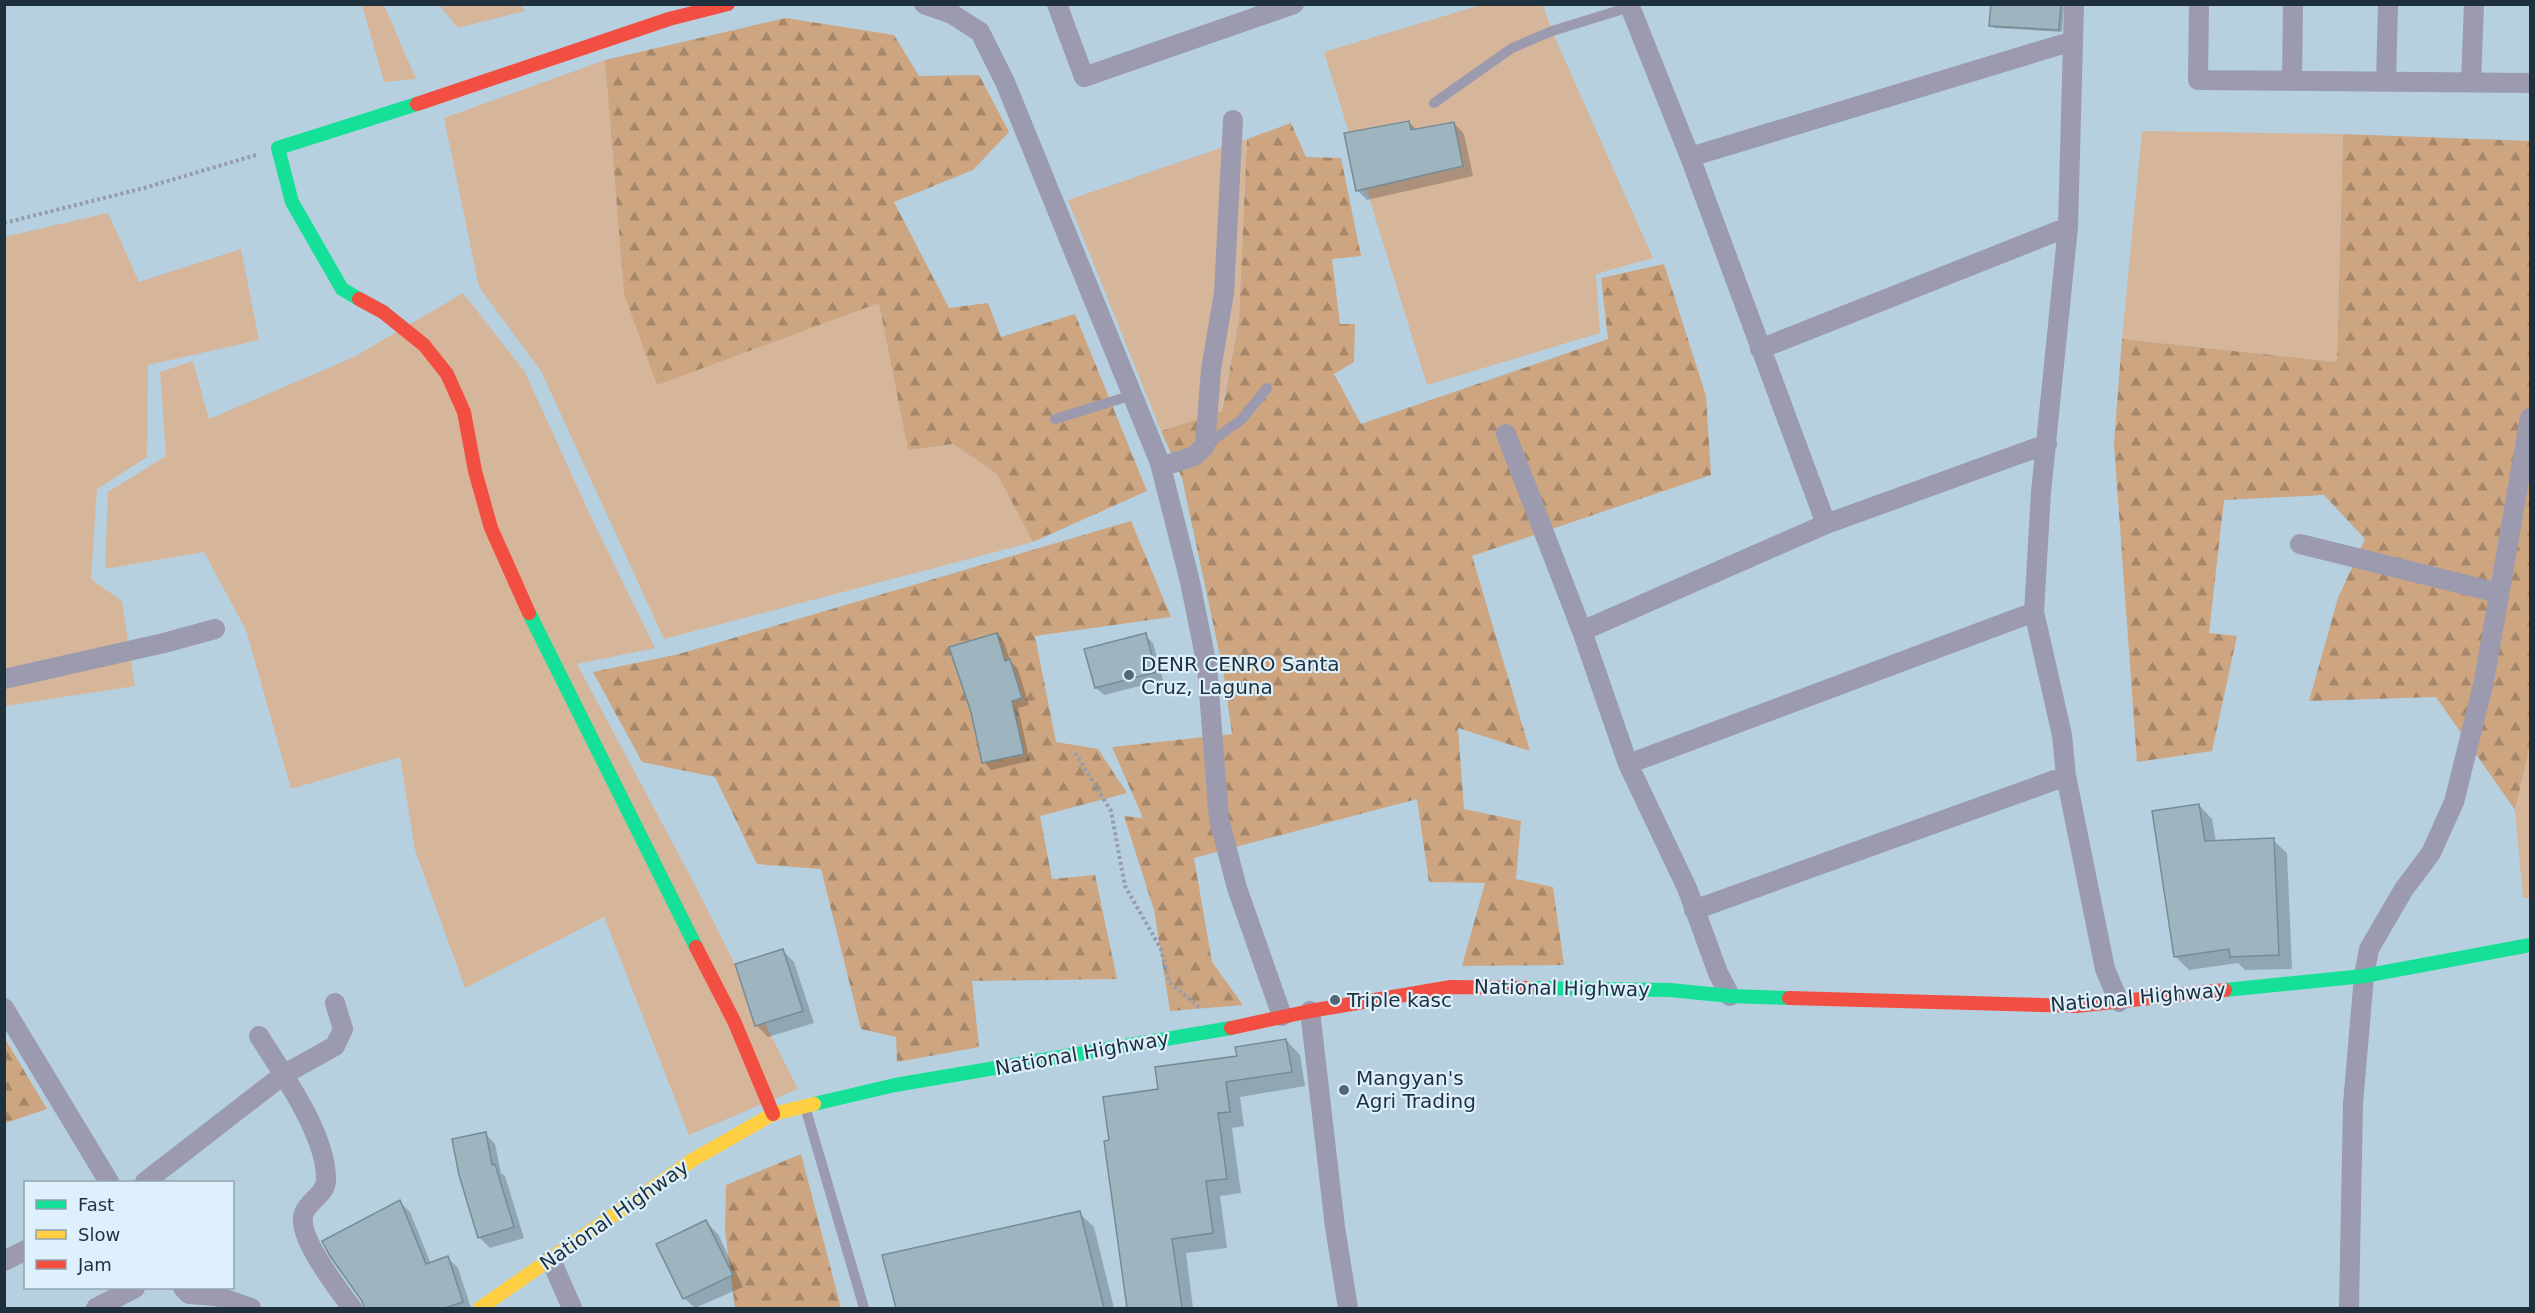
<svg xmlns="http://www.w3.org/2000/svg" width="2535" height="1313" viewBox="0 0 2535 1313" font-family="'DejaVu Sans',sans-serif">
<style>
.grass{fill:#d6b69b}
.forest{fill:url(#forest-firs)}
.shadow{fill:#0003}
.building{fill:#9eb5c0;stroke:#758c96;stroke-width:1.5}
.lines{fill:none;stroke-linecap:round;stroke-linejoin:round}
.path{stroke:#979cac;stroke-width:4;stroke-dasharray:3 3;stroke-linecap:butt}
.lane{stroke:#9b9aae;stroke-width:10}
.street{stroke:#9b9aae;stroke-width:20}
.fast{stroke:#16e098;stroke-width:14}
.slow{stroke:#ffcf43;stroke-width:14}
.jam{stroke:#f24e42;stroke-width:14}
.poi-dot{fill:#536875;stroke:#ddf0fc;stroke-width:2}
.labels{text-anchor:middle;stroke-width:4.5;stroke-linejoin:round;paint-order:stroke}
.poi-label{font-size:20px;fill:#1e303c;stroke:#ddf0fc;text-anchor:start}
.street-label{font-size:20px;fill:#1e303c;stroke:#ddf0fc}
</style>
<defs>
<pattern id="forest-firs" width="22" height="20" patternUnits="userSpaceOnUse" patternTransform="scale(1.5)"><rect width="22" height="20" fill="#cda580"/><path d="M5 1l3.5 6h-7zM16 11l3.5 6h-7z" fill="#a6876a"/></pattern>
</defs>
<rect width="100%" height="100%" fill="#b6d0e0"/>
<path class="grass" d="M362,5H384L416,79L384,82Z
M439,5H521L525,11L458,28Z
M1481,5H1543L1552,31L1653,258L1596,274L1600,333L1427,385L1324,52Z
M605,60L624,294L879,303L908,449L953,444L997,474L1033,542L664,639L541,371L479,287L444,118Z
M2142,131L2343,134L2337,362L2122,339Z
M1247,139L1239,319L1221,412L1161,431L1068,200Z
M108,213L139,282L241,249L259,340L148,365L147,457L97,489L91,579L122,601L135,686L5,706L4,237Z
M463,293L525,372L590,515L655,648L577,664L694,883L798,1089L689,1135L604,917L465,988L415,850L400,757L291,789L246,630L204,552L105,569L108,492L166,456L160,372L193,361L209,419L354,357Z
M2530,746V898H2523L2515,810Z"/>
<path class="forest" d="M786,18L894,35L919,76L979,75L1009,132L973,170L894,202L949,308L988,303L1001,337L1075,314L1147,491L1033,542L997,474L953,444L908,450L879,303L657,385L624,294L605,60Z
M1291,123L1306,157L1341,158L1361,256L1332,259L1340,324H1355L1354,362L1334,374L1361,424L1608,339L1601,278L1664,264L1706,396L1711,475L1472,556L1530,751L1458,728L1464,809L1521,821L1516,879L1553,887L1564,965L1462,966L1485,883L1429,882L1417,799L1194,858L1212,962L1243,1005L1170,1011L1154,910L1124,816L1143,818L1112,747L1232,734L1223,670L1182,478L1161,431L1222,411L1239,319L1247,139Z
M2343,134L2530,141V746L2515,810L2436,697L2309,701L2338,598L2365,539L2324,495L2224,500L2209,633L2237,636L2212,751L2137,762L2114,444L2122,339L2337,362Z
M1131,521L1171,617L1035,636L1056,742L1098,749L1127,793L1040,816L1052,879L1095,875L1117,979L972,981L979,1047L897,1062L896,1037L861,1029L821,869L757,864L715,777L642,762L593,672L679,654Z
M4,1037L47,1109L5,1123H4Z
M801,1154L841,1308H735L725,1231L726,1185Z"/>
<path class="shadow" d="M1992,4H2064L2062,32L1994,28L1991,25Z
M1409,122L1417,130L1454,123L1464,134L1473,176L1367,200L1357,190Z
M996,634L1004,642L1010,661L1018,669L1029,705L1018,708L1030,761L991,770L984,762Z
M1145,635L1153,643L1163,680L1104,695L1096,688Z
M2199,805L2212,819L2216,842L2273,840L2287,853L2292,969L2245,970L2238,963L2189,970L2175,956Z
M783,951L794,962L814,1023L768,1037L756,1025Z
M1286,1040L1300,1055L1305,1086L1240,1097L1244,1126L1232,1128L1241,1193L1220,1196L1227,1248L1186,1253L1193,1308H1128L1105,1142L1111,1141L1160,1090L1239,1057Z
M485,1133L495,1144L501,1173L505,1176L524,1238L490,1248L480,1238L460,1175Z
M400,1202L410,1212L431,1264L448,1258L458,1268L471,1308H365Z
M1079,1213L1094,1227L1114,1308H898L884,1256Z
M706,1222L718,1234L743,1287L695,1308L684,1298Z"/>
<path class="building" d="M1991,4H2061L2059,30L1989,26Z
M1409,121L1411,130L1454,122L1463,166L1356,191L1344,133Z
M997,633L1005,661L1010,659L1022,698L1012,701L1024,754L982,763L971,712L949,647Z
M1146,633L1156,672L1095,688L1084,649Z
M2199,804L2205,841L2274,838L2279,955L2230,957L2229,949L2174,957L2152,811Z
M783,949L803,1011L755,1026L735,964Z
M1286,1039L1292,1072L1226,1082L1230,1112L1218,1113L1227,1179L1206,1181L1213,1233L1172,1239L1182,1308H1127L1104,1141L1109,1140L1103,1097L1158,1089L1155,1067L1237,1056L1235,1047Z
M486,1132L492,1165L495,1164L514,1227L478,1238L459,1175L452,1139Z
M400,1200L426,1264L448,1256L463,1302L445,1308H364L362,1301L330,1256L322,1241Z
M1080,1211L1104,1308H896L882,1255Z
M706,1220L733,1275L683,1299L656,1244Z"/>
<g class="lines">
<path class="path" d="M4,223L144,188L256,155
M1075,753L1111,811L1125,886L1161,949L1169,982L1199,1007"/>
<path class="lane" d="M1434,103L1512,48L1552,31L1630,7
M1055,419L1133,395
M1205,446L1242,419L1267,388
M806,1110L864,1308"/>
<path class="street" d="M924,4L952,14L980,32L1005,82L1160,463L1190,582L1207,666L1219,819L1237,888L1282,1016
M1057,4L1084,77L1294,4
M1629,4L1690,157L1826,524
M2074,4L2068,227L2041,492L2034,612L2062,735L2066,776L2105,969L2119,1002
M2199,4L2198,80L2530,83
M2292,81L2293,4
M2386,82L2388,4
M2471,82L2474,4
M1690,157L2073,41
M1760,349L2068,227
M1506,434L1582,631L1628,764L1687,888L1718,973L1730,996
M1161,467L1194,456L1205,446L1211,370L1224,293L1233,120
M2300,544L2499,593
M1582,631L1826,524L2047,444
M4,679L164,643L215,629
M1628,764L2034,612
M1694,910L2066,776
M4,1008L109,1182
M1310,1011L1335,1227L1348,1308
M259,1036C282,1073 327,1135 326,1180C326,1194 309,1200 304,1213C295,1235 339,1290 352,1308
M145,1182L283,1075L335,1046L343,1029L335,1003
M551,1260L572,1308
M4,1261L26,1250
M183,1288L189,1294L216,1296L251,1308
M96,1308L135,1288
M2349,1308L2353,1104L2364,976L2369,949L2404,889L2431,853L2454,802L2484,681L2530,418"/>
<path class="fast" d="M359,299L342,289L292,202L278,148L417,104
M529,613L696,947
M1528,988L1670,990L1730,996L1789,998
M2225,990L2364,976L2530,945
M814,1104L895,1085L1231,1028"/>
<path class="slow" d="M480,1308L694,1159L773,1114L814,1104"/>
<path class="jam" d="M417,104L669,19L728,4
M359,299L383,312L424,345L447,374L464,412L475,471L491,528L529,613
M696,947L734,1021L773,1114
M1789,998L2076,1006L2225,990
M1231,1028L1310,1011L1451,987L1528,988"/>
</g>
<g class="poi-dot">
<circle cx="1129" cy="675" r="6"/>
<circle cx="1335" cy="1000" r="6"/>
<circle cx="1344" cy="1090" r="6"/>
</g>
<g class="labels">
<g class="poi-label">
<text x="1141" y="671">DENR CENRO Santa<tspan x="1141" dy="23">Cruz, Laguna</tspan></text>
<text x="1347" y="1007">Triple kasc</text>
<text x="1356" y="1085">Mangyan's<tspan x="1356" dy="23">Agri Trading</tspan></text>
</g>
<g class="street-label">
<text transform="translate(1562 988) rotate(1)" y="7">National Highway</text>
<text transform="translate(2138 997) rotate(-5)" y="7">National Highway</text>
<text transform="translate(1082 1053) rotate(-10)" y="7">National Highway</text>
<text transform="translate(614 1215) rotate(-35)" y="7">National Highway</text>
</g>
</g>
<rect width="2535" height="1313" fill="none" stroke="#1e303c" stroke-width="12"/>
<rect x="24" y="1181" width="210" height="108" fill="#ddf0fc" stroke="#91a3af" stroke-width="1.5"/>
<rect x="36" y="1200" width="30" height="9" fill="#16e098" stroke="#91a3af" stroke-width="1.5"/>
<text x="78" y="1211" font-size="18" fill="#1e303c">Fast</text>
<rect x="36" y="1230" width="30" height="9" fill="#ffcf43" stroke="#91a3af" stroke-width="1.5"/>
<text x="78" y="1241" font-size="18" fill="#1e303c">Slow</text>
<rect x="36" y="1260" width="30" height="9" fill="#f24e42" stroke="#91a3af" stroke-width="1.5"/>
<text x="78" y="1271" font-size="18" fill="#1e303c">Jam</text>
</svg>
